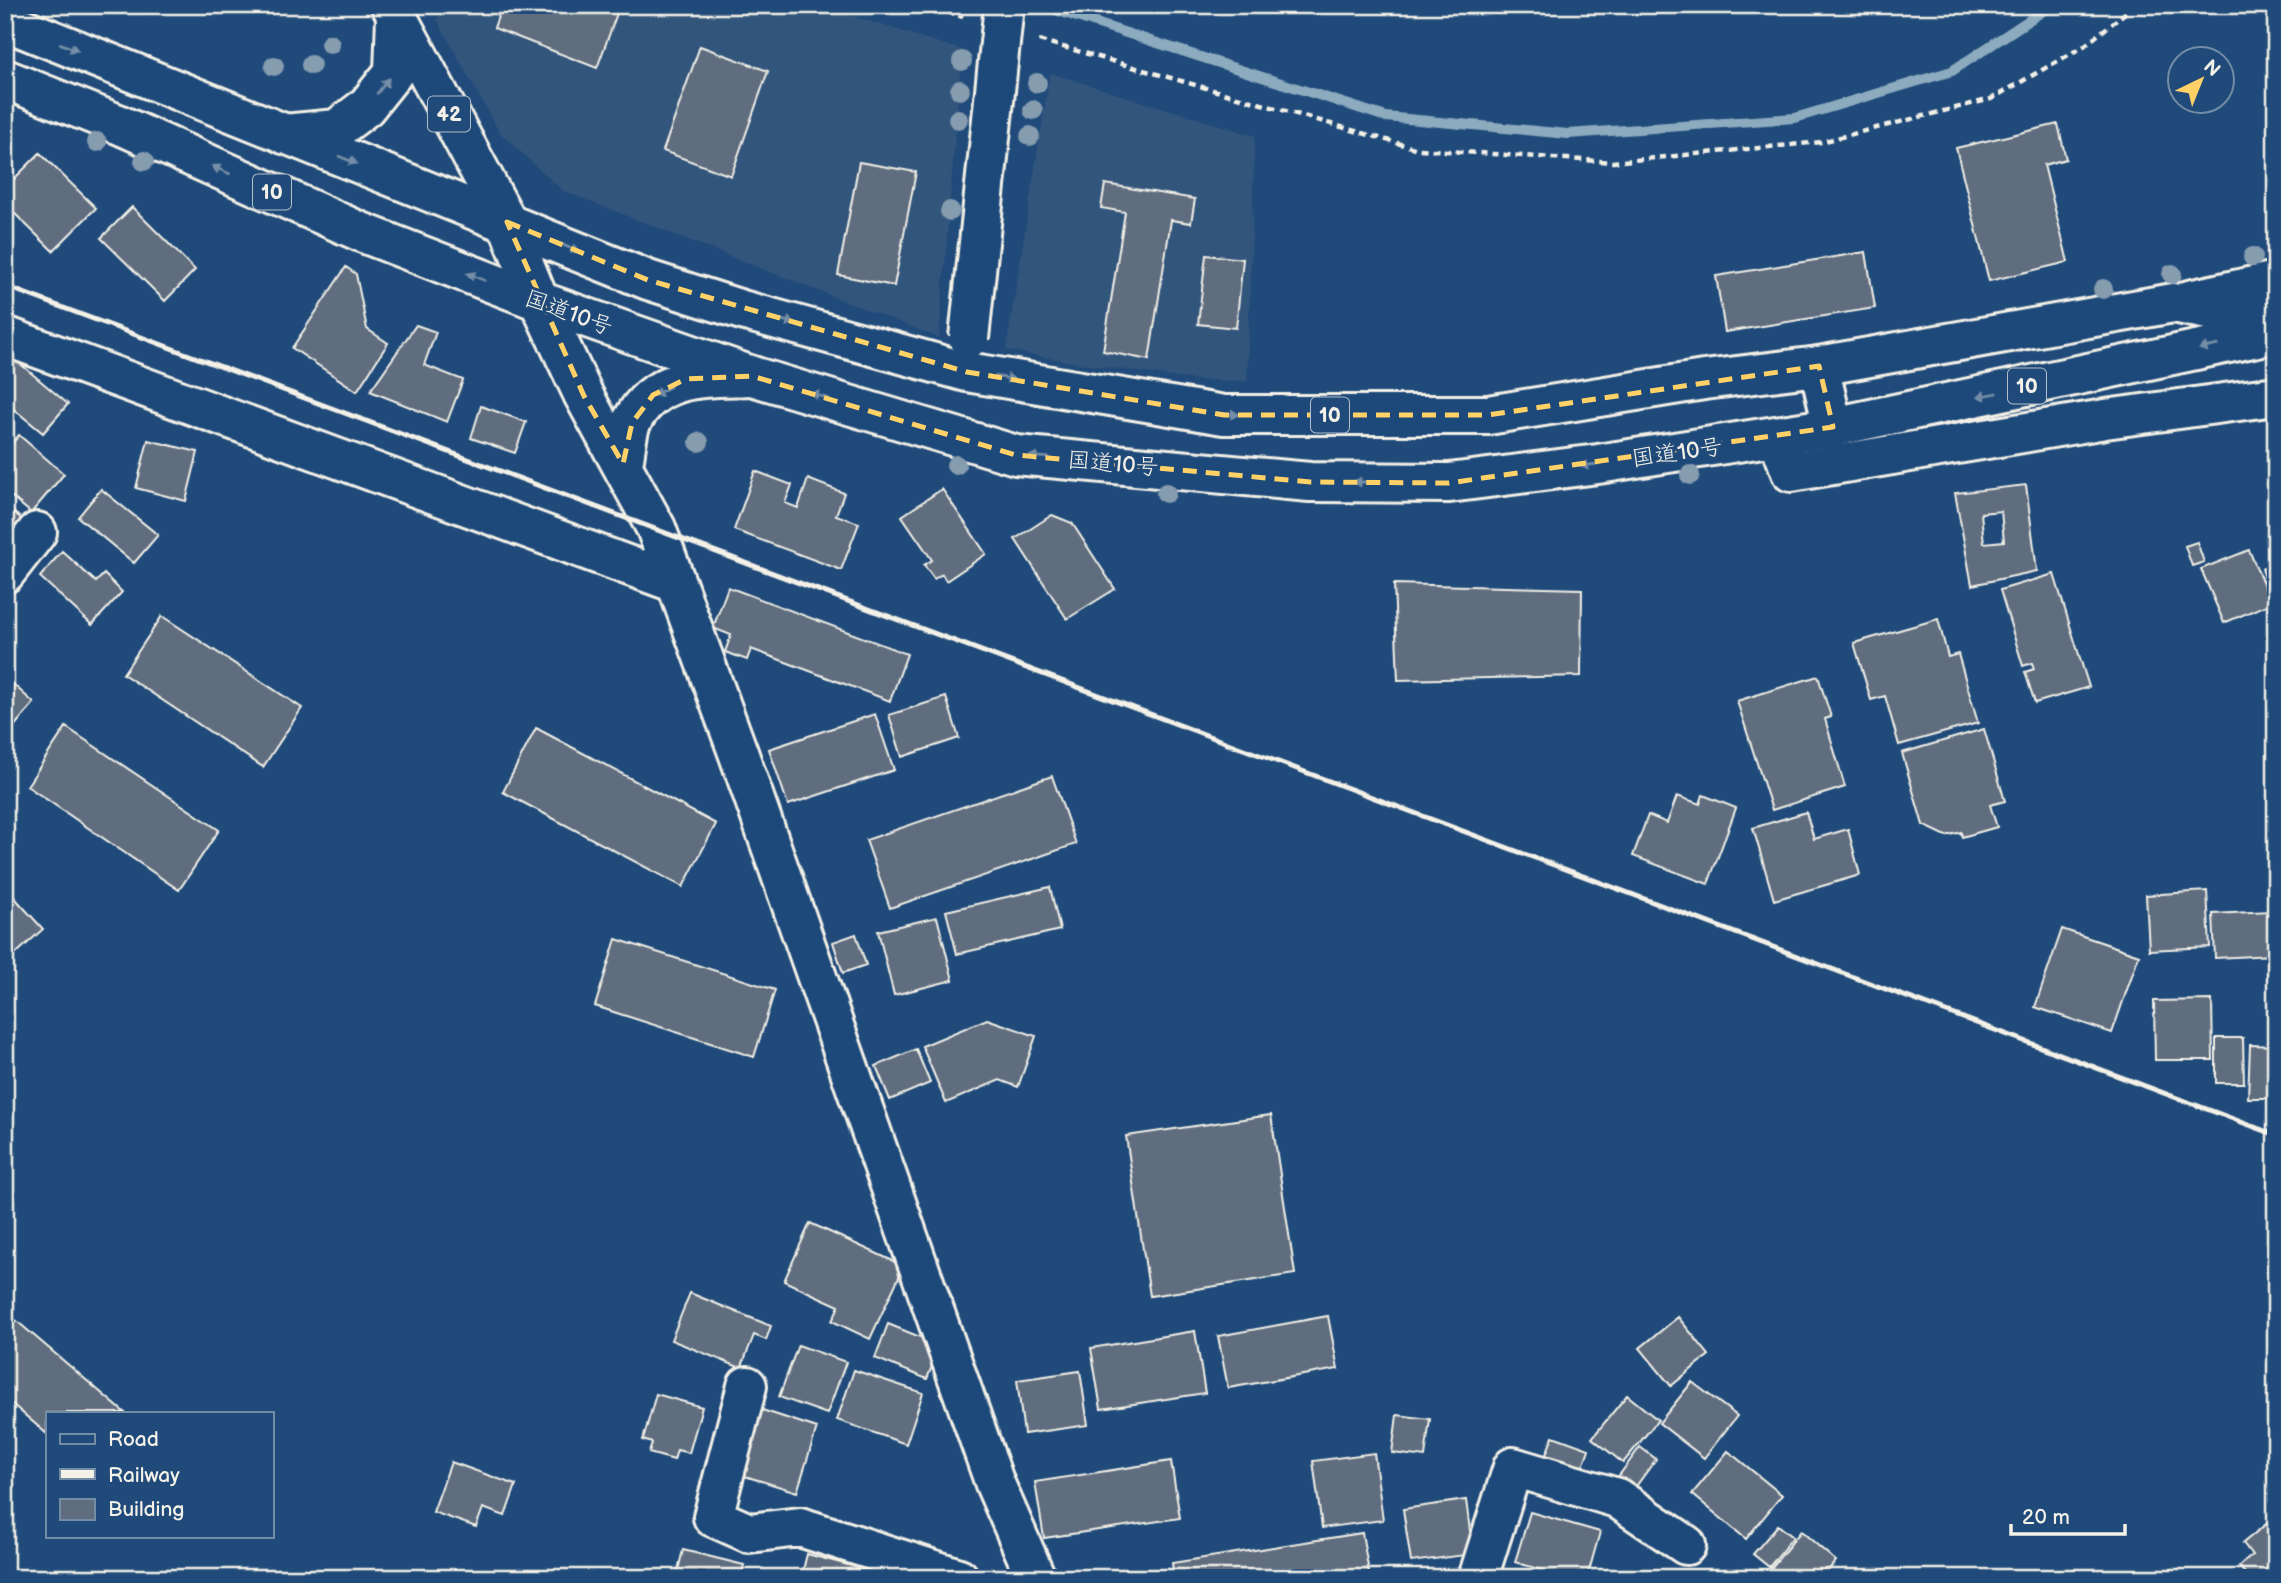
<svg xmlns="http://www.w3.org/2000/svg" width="2281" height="1583" viewBox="0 0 2281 1583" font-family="'Balsamiq Sans','Klee One',sans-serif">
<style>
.built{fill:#32547c}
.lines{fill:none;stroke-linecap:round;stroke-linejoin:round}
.stream{stroke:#8cabbe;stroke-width:10}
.building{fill:#5f6d7f;stroke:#f4f1e8;stroke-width:2;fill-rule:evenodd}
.minor-casing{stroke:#f4f1e8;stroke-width:44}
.major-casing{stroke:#f4f1e8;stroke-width:44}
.highway-casing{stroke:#f4f1e8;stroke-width:44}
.path{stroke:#f4f1e8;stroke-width:4.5;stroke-dasharray:7 5;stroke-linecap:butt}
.minor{stroke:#1f4a7a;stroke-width:38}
.major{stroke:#1f4a7a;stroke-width:38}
.highway{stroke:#1f4a7a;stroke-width:38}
.rail{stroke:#f4f1e8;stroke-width:5}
.minor-bridge-casing{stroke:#f4f1e8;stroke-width:44;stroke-linecap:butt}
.minor-bridge{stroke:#1f4a7a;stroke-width:38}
.tree{fill:#869caf}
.oneway{fill:#748da6}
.marked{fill:none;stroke:#ffd166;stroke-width:5;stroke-dasharray:14 9;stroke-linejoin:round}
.labels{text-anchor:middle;stroke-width:6;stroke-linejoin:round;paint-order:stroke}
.shield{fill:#1f4a7a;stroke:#b4bfc7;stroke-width:2}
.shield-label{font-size:21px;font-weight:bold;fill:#f4f1e8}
.street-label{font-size:23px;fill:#f4f1e8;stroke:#1f4a7a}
</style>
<rect width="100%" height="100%" fill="#1f4a7a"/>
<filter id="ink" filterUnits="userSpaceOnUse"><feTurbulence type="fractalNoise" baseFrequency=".0143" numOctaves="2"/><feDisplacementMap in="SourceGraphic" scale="14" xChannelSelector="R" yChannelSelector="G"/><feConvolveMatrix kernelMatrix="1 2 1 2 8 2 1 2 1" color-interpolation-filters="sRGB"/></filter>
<g filter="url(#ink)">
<path class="built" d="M442,5H818L962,50L939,338L563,191L499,132L437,20Z
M1050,73L1255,136L1247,381L1194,380L1070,362L1006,350Z"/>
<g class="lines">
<path class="stream" d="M1040,5L1386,117L1568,134L1795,118L1952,71L2052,5"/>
</g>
<path class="building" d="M502,5H620L597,68L494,28Z
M700,46L768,71L731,176L663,151Z
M2058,124L2066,159L2044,165L2068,262L1989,281L1956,148Z
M40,153L96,208L53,251L5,204V188Z
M859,162L916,172L894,286L838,275Z
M1105,184L1195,199L1191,223L1171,220L1149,360L1103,351L1125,212L1101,208Z
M132,207L195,270L165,301L101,238Z
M1866,252L1875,308L1725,332L1716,276Z
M1206,255L1243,259L1236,328L1198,324Z
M346,267L356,274L367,329L388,343L357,391L292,348Z
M416,325L436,332L424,365L463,380L447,422L370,391Z
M5,351L68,404L43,433L5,402Z
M481,406L526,422L515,453L471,438Z
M19,435L64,474L31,513L5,491V452Z
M148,440L198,452L186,501L136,488Z
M755,471L792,485L785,503L798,508L808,479L844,493L836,515L859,523L841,570L734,530Z
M2026,485L2037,571L1972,585L1955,493ZM2001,511L2004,541L1984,543L1981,513Z
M101,489L158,535L134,563L78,517Z
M942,489L986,554L946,581L942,574L934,579L924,565L932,560L902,516Z
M5,506L22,519L5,542Z
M1052,515L1072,523L1115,589L1067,619L1015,539Z
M2197,542L2204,562L2192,566L2185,546Z
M2249,550L2271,603L2224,623L2201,569Z
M62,551L96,582L104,574L122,592L92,625L40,577Z
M2276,564V594L2269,596L2262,568Z
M2054,574L2089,687L2035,703L2025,672L2034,669L2032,663L2023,666L2000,590Z
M1394,584L1582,589L1581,676L1398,680Z
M728,587L907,654L890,701L751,649L747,660L725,652L731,635L713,628Z
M162,616L302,708L263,767L123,674Z
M1938,619L1948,657L1958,654L1978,723L1899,745L1885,696L1871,700L1854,643Z
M1818,676L1831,717L1825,719L1845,787L1772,810L1737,701Z
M5,677L34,703L11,730L5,725Z
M946,697L959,738L902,757L889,715Z
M875,714L894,770L788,805L769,749Z
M66,727L219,830L179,890L27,786Z
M536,728L716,824L683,887L503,792Z
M1984,729L2005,801L1990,805L1997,827L1962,837L1961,832L1946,836L1923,825L1902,753Z
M1052,776L1076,844L890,908L866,840Z
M1703,795L1736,808L1708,884L1633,856L1648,815L1667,823L1677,796L1700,804Z
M1806,812L1814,839L1848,829L1860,875L1774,900L1753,828Z
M5,887L43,929L5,964Z
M1050,887L1060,930L957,954L946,911Z
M2207,891L2210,947L2149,950L2146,895Z
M2271,911L2273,955L2215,958L2213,914Z
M937,917L953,980L894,995L878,931Z
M2062,929L2139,955L2112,1033L2035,1007Z
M856,934L866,965L843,973L833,942Z
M616,939L775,990L754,1057L595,1006Z
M2212,1000L2213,1060H2155L2154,1001Z
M987,1019L1036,1036L1018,1087L1000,1080L946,1103L922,1046Z
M2216,1038H2243L2244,1083H2216Z
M2250,1045L2276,1046V1098H2248Z
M916,1049L930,1083L890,1100L876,1066Z
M1271,1115L1295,1274L1150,1296L1126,1136Z
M810,1223L904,1266L870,1339L832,1321L839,1306L784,1281Z
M690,1293L771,1326L766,1340L754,1335L741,1368L671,1340Z
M5,1311L125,1413H47V1434L5,1398Z
M1328,1316L1338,1369L1228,1388L1218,1336Z
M1678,1317L1709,1355L1671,1386L1640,1348Z
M888,1324L940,1345L927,1379L875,1358Z
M1195,1331L1205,1393L1101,1409L1091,1348Z
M798,1345L846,1362L827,1414L779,1397Z
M854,1370L923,1393L906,1444L837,1420Z
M1080,1371L1088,1425L1024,1434L1017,1380Z
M1692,1382L1737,1416L1704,1458L1659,1423Z
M656,1394L702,1407L689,1453L677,1450L674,1460L649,1453L652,1443L643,1440Z
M1627,1395L1658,1420L1623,1463L1592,1438Z
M756,1408L817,1428L797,1492L735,1473Z
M1397,1415L1430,1419L1425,1457L1392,1453Z
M1553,1436L1589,1449L1578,1481L1541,1468Z
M1640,1447L1656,1459L1631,1493L1615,1481Z
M1728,1451L1782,1495L1746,1539L1692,1494Z
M1374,1453L1383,1520L1322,1528L1313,1461Z
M1171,1461L1180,1518L1044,1538L1035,1482Z
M451,1462L516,1485L505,1516L483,1508L476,1527L433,1512Z
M1466,1500L1473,1554L1411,1562L1403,1509Z
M1530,1512L1600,1532L1587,1578H1567L1515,1562Z
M2276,1516V1578H2249L2239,1566L2252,1555L2243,1543Z
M1778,1525L1793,1537L1769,1567L1753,1554Z
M1801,1531L1836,1561L1822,1578H1782L1771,1568Z
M1362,1533L1370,1578H1174L1172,1563Z
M683,1550L744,1565L741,1578H676Z
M807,1554L874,1572L873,1578H801Z"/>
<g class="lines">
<g class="minor-casing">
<path id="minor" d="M539,301L584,396L656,528L739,755L995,1484L1036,1578
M5,336L676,583
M1819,366L1833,427
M1778,437L1791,472L2105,419L2276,396
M623,464C626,451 626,433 632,421C658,373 705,378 752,376
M5,573L37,532
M747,1386L713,1517L749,1533L800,1527L959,1578
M1478,1578L1513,1467L1617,1498L1686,1545"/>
</g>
<g class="major-casing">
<path id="major" d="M391,5L507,222L539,301
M284,134L337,129L366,107L394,72L396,17"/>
</g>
<g class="highway-casing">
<path id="highway" d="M5,21L648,280L742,310L967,372L1224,415H1488L1704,380L1819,366L2173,303L2276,324
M5,79L118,124L361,232L539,301L752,376L1016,455L1310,482L1449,483L1598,464L1833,427L2276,333
M2189,300L2276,281"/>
</g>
<path class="path" d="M924,5L963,17
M1039,40L1418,149L1613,162L1821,142L1991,99L2084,46L2135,5"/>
<use href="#minor" class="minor"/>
<use href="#major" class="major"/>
<use href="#highway" class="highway"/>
<path class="rail" d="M5,286L2276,1135"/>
<g class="minor-bridge-casing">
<path id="minor-bridge" d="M969,338L1004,5"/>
</g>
<use href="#minor-bridge" class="minor-bridge"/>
</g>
<g class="tree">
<circle cx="330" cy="44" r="10"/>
<circle cx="962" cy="61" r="10"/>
<circle cx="311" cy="65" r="10"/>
<circle cx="274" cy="66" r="10"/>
<circle cx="1037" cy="83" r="10"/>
<circle cx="960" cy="90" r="10"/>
<circle cx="1033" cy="110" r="10"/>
<circle cx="958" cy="119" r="10"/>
<circle cx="1030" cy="136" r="10"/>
<circle cx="97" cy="142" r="10"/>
<circle cx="144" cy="161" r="10"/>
<circle cx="950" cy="211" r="10"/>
<circle cx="2253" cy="257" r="10"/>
<circle cx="2172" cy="274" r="10"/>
<circle cx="2103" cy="289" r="10"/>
<circle cx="699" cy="442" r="10"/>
<circle cx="956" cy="465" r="10"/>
<circle cx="1690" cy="475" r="10"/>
<circle cx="1166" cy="493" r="10"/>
</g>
<defs><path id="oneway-solid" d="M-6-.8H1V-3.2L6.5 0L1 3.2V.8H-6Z" transform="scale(1.75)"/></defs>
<g class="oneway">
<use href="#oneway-solid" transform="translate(69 47) rotate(22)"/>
<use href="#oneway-solid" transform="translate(383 86) rotate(-52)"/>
<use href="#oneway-solid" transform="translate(348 160) rotate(22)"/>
<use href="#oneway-solid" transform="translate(221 170) rotate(-156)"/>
<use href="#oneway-solid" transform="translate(570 248) rotate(23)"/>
<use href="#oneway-solid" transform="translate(476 277) rotate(-159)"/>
<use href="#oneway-solid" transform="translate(785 321) rotate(15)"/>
<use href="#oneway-solid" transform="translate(2209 347) rotate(168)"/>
<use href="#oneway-solid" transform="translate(1005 378) rotate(10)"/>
<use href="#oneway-solid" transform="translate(662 391) rotate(152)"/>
<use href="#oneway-solid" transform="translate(1987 395) rotate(168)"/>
<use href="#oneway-solid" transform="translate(820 396) rotate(-163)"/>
<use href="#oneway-solid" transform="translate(1229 414) rotate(3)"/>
<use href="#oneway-solid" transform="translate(1039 457) rotate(-175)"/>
<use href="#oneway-solid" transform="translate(1590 465) rotate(173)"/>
<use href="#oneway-solid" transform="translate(1363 482) rotate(-180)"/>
</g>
</g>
<path class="marked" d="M507,222L648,280L967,372L1224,415H1488L1819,366L1833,427L1449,483L1310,482L1016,455L752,376L686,379L653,395L632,423L623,464L584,396Z"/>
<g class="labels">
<g class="shield">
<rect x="428" y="96.5" width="42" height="35" rx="5"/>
<rect x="253" y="174.5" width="38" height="35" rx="5"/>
<rect x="2008" y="368.5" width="38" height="35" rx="5"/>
<rect x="1311" y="397.5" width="38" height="35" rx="5"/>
</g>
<g class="shield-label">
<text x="449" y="121">42</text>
<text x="272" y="199">10</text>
<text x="2027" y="393">10</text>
<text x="1330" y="422">10</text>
</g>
<g class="street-label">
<text transform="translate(569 312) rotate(20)" y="8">国道10号</text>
<text transform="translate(1677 452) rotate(-8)" y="8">国道10号</text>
<text transform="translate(1113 463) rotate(5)" y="8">国道10号</text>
</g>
</g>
<rect width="2281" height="1583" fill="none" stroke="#1f4a7a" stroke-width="28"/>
<rect x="14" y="14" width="2253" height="1555" fill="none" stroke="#f4f1e8" stroke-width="2.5" filter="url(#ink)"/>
<rect x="46" y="1412" width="228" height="126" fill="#1f4a7a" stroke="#748da6" stroke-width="2"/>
<rect x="60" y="1434" width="35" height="10" fill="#1f4a7a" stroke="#748da6" stroke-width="2"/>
<text x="108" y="1446" font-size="21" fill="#f4f1e8">Road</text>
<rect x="60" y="1469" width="35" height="10" fill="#f4f1e8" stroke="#748da6" stroke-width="2"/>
<text x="108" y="1482" font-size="21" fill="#f4f1e8">Railway</text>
<rect x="60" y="1499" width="35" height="21" fill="#5f6d7f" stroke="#748da6" stroke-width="2"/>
<text x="108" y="1516" font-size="21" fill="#f4f1e8">Building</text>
<g transform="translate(2201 80) rotate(43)"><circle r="33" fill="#1f4a7a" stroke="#748da6" stroke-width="2"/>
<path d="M0-5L12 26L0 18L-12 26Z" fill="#ffd166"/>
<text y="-10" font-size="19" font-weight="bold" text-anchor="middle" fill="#f4f1e8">N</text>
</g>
<path d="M2011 1524v10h114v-10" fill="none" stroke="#f4f1e8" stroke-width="3.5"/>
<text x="2022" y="1524" font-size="21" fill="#f4f1e8" stroke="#1f4a7a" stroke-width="5" paint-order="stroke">20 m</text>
</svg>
